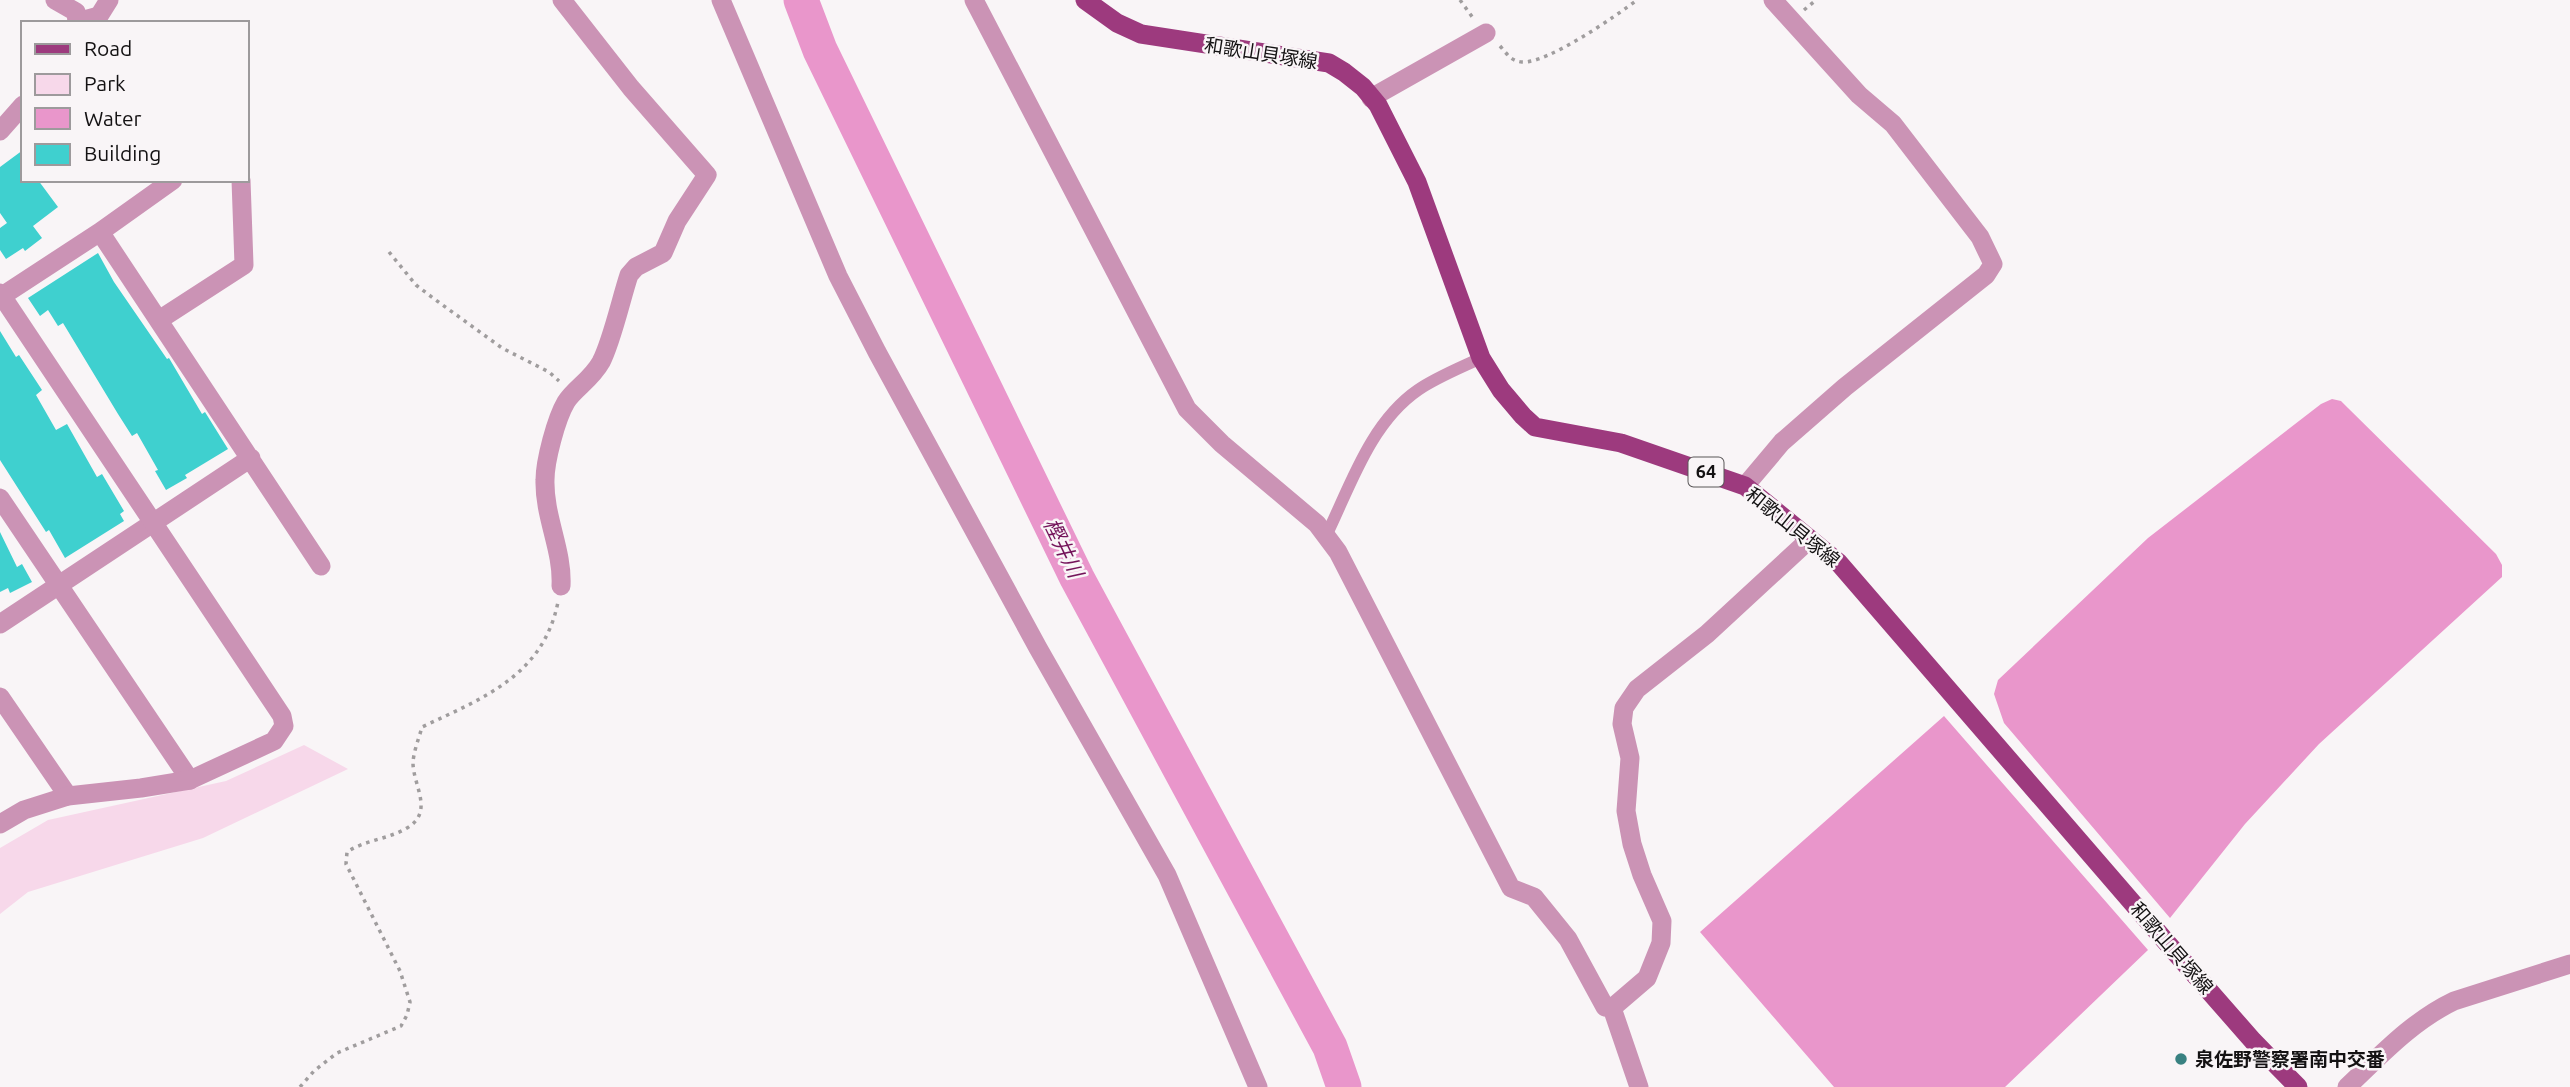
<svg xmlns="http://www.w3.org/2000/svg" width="2570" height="1087" viewBox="0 0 2570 1087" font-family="Ubuntu,'Noto Sans JP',sans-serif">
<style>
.green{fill:#f7d8ea}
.water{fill:#e996cb}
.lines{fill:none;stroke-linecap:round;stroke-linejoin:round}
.river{stroke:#e996cb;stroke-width:35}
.building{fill:#3fd0cf}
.path{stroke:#a09d9e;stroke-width:3.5;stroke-dasharray:3.5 5;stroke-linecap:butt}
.service{stroke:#cb93b5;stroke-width:12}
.minor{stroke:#cb93b5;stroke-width:19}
.tertiary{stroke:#cb93b5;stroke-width:19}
.primary{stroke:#9d3a7e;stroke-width:19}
.poi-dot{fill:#398181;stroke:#f9f5f7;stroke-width:2.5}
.labels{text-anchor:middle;stroke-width:5;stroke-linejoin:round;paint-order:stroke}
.shield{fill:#f9f5f7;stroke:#595657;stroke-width:2}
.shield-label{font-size:18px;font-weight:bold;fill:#141213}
.street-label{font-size:19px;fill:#141213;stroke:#f9f5f7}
.poi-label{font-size:19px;font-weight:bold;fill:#141213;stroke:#f9f5f7;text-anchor:start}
.water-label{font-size:21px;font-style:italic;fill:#74135a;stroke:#f9f5f7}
</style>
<rect width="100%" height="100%" fill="#f9f5f7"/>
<path class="green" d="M304,745L348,769L203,838L28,892L0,914V848L48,820L226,781Z"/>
<path class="water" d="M2332,399L2341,401L2348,408L2496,554L2502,565V577L2319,744L2245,824L2170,918L2004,723L1994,694L1998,680L2148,538L2321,404Z
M1944,716L2148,950L2005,1087H1834L1700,932Z"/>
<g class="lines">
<path class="river" d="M801,0L820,50L1077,578L1330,1047L1344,1087"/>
</g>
<path class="building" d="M23,150V180H38L58,207L33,226L42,238L25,251L23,248L6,259L0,250V228L7,223L0,213V167Z
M98,253L114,282L167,359L169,358L202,414L205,412L228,449L185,475L187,478L166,490L155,471L158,470L137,433L132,436L118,414L63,323L58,326L48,310L40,316L28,298Z
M0,331L16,357L19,355L42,390L36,395L56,430L67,424L97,477L102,474L124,511L120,514L124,521L65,558L49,530L46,532L0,460Z
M0,532L17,567L22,564L32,582L10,593L8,588L0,592Z"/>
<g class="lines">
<path class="path" d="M1460,0L1473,18
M1804,10L1816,0
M1500,46C1507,54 1511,61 1522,62C1547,64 1616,16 1637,0
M389,252L416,285L433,298L502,348L549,372L559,381
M300,1087L314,1071L337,1053L401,1026L407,1015L410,1002L400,971L346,864L347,852C365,840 389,839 407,828C434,812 414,787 413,764C413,753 419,738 422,727C483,698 543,676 558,602"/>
<path class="service" d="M1326,536C1350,487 1370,423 1418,390C1437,377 1460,368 1481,358"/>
<path class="minor" d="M55,0L76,12L77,23
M721,0L838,276L877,352L1038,648L1167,875L1258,1087
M974,0L1187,409L1222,444L1317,524L1338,552L1511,888L1534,897L1568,939L1605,1007L1612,1008
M77,22L99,16L109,0
M1371,98L1486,33
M0,131L23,105
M100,232L173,180
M2,296L100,232L321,566
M159,320L244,265L241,180
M1745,486L1782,442L1845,387L1986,275L1993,264L1980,237L1893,124L1859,95L1773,0
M0,498L190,780
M561,586C563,550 544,517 545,480C545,461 556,419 566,402C574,389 591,380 601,362C612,341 621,299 629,275L636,267L663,253L677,221L707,175L631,88L562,0
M0,624L251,458
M0,697L68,796
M1639,1087L1612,1008L1647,978L1661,943L1662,921L1642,875L1632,844L1626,811L1630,758L1622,724L1624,708L1637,689L1707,634L1810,539"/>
<path class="tertiary" d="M0,293L282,716L284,726L274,741L190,780L141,788L68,796L24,810L0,824
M2347,1087C2380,1056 2412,1021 2454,1001L2570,964"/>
<path class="primary" d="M1085,0L1117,23L1141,34L1329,63L1344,72L1363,87L1378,105L1417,182L1481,358L1501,390L1523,416L1535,427L1621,443L1745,486L1838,562L2168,944L2253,1041L2298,1087"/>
</g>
<circle class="poi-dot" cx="2181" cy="1059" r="7"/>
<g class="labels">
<rect class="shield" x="1688.5" y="457.5" width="35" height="29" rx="5"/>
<g class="shield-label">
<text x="1706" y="478">64</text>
</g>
<g class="street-label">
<text transform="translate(1261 53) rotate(9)" y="7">和歌山貝塚線</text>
<text transform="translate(1793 527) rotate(39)" y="7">和歌山貝塚線</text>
<text transform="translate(2172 948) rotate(49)" y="7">和歌山貝塚線</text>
</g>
<g class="poi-label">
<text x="2195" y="1066">泉佐野警察署南中交番</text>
</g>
<g class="water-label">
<text transform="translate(1063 548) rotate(64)" y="7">樫井川</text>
</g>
</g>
<rect x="21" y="21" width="228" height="161" fill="#f9f5f7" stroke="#9d9a9c" stroke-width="2"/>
<rect x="35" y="44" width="35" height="10" fill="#9d3a7e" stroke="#9d9a9c" stroke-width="2"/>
<text x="84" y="56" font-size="21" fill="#141213">Road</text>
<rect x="35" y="74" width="35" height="21" fill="#f7d8ea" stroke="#9d9a9c" stroke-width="2"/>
<text x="84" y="91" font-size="21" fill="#141213">Park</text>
<rect x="35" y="108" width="35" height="21" fill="#e996cb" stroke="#9d9a9c" stroke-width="2"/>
<text x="84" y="126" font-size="21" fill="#141213">Water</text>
<rect x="35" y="144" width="35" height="21" fill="#3fd0cf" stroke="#9d9a9c" stroke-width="2"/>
<text x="84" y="161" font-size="21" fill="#141213">Building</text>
</svg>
